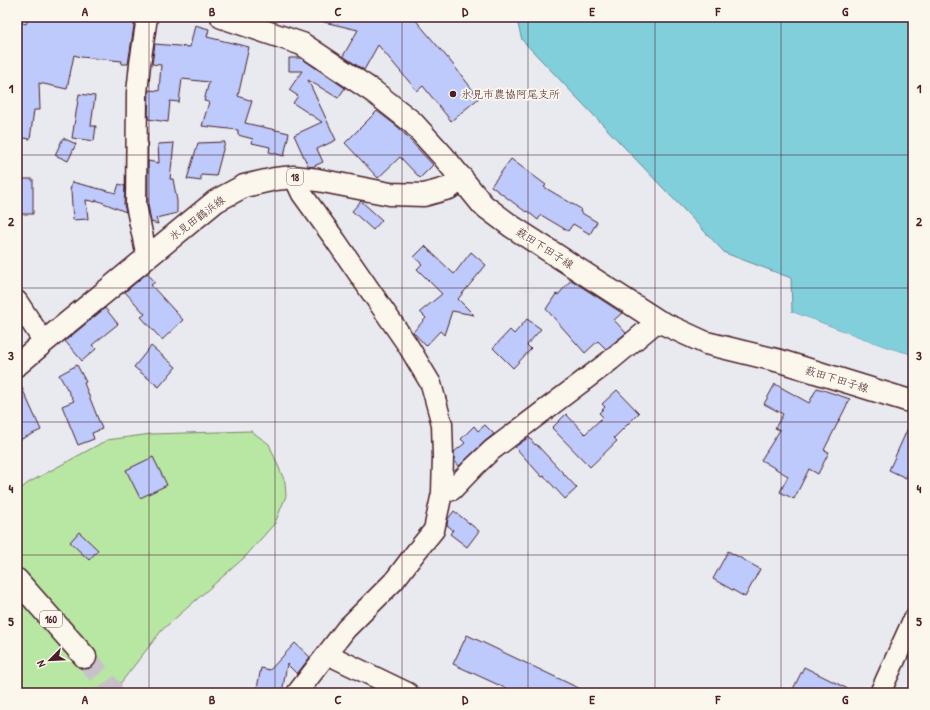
<svg xmlns="http://www.w3.org/2000/svg" width="930" height="710" viewBox="0 0 930 710" font-family="'Patrick Hand','Klee One',sans-serif">
<style>
.green{fill:#b8e6a3;stroke:#818267}
.water{fill:#80cfdb;stroke:#6a8995}
.pier{fill:#e8eaf0}
.building{fill:#bdcafb;stroke:#4a1f2b}
.lines{fill:none;stroke-linecap:round;stroke-linejoin:round}
.highway-tunnel{stroke:#c8c1c9;stroke-width:22;stroke-dasharray:22 11;stroke-linecap:butt}
.minor-casing{stroke:#4a1f2b;stroke-width:23}
.major-casing{stroke:#4a1f2b;stroke-width:25}
.highway-casing{stroke:#4a1f2b;stroke-width:25}
.minor{stroke:#fbf7ec;stroke-width:20}
.major{stroke:#fbf7ec;stroke-width:22}
.highway{stroke:#fbf7ec;stroke-width:22}
.grid{fill:none;stroke:#4a1f2b;stroke-width:1;stroke-opacity:0.55}
.poi-dot{fill:#4a1f2b;stroke:#fbf7ec;stroke-width:1.5}
.labels{text-anchor:middle;stroke-width:3.5;stroke-linejoin:round;paint-order:stroke}
.shield{fill:#fbf7ec;stroke:#7f6065;stroke-width:1}
.shield-label{font-size:10px;font-weight:bold;fill:#4a1f2b}
.poi-label{font-size:11px;fill:#4a1f2b;stroke:#fbf7ec;text-anchor:start}
.street-label{font-size:11px;fill:#4a1f2b;stroke:#fbf7ec}
.neatline{fill:none;stroke:#4a1f2b;stroke-width:1.5}
.grid-label{font-size:13px;text-anchor:middle;font-weight:bold;fill:#4a1f2b}
</style>
<rect width="100%" height="100%" fill="#e8eaf0"/>
<filter id="ink" filterUnits="userSpaceOnUse"><feTurbulence type="fractalNoise" baseFrequency=".025" numOctaves="2"/><feDisplacementMap in="SourceGraphic" scale="8" xChannelSelector="R" yChannelSelector="G"/><feConvolveMatrix kernelMatrix="1 2 1 2 8 2 1 2 1" color-interpolation-filters="sRGB"/></filter>
<g filter="url(#ink)">
<path class="green" d="M251,431L269,444L285,482L286,496L275,523L245,557L162,630L119,685L114,693H17V492L28,483L107,440L151,434Z"/>
<path class="water" d="M516,17H913V355L888,348L792,312L791,278L725,253L522,40Z"/>
<path class="pier" d="M792,312L888,348L913,355V357L887,350L791,313Z"/>
<path class="building" d="M29,17H119L135,19L128,64H121L122,61L81,57L74,55L67,89L39,83L40,110H34L30,139L17,137V21L26,24Z
M324,17H413L451,62L479,98L451,121L423,86L417,91L378,45L364,70L343,56L358,30L324,22Z
M195,25L209,29L207,37L249,47L238,96L252,101L245,123L289,133L284,156L269,152L270,147L252,143L253,139L238,135V130L202,126L209,102L204,101L209,82L182,79L179,102L170,101L168,122L148,119L149,90L159,91L161,65L152,64L155,44L190,47Z
M289,58H301L345,88L338,98L308,80L336,140L317,149L323,162L312,167L308,166L294,135L322,122L293,103L298,96L289,90L302,71H289Z
M79,94L95,96L91,126H96L94,141L72,138Z
M377,111L398,127L433,165L420,178L400,157L378,178L345,143Z
M63,138L76,144L68,161L55,155Z
M225,142L216,176L201,175V181L187,179L198,143Z
M174,143L170,179H173L177,201V213L156,218L158,224L151,222L148,204V161L159,163L158,144Z
M511,159L546,185L544,187L581,209L580,212L597,222L590,234L573,224L568,231L541,215L538,220L527,211L526,212L491,186Z
M21,179H33V214H17V192H21Z
M72,182L116,193L119,184L125,186L124,205L126,212L96,200V202L86,200L88,219L73,220L71,191L70,190Z
M361,201L382,220L373,230L352,211Z
M425,246L454,274L471,252L486,265L458,299L474,315L452,311L444,335L440,331L426,346L413,332L426,318L420,312L442,294L417,269L422,264L414,257Z
M147,273L155,282L151,285L183,320L162,340L141,317L145,314L125,292Z
M571,280L622,313L614,320L626,333L606,349L598,341L585,353L546,309L556,294L558,295Z
M105,308L118,324L92,345L96,349L82,361L65,341Z
M527,319L541,329L527,345L531,349L513,368L493,348L510,330L514,334Z
M151,346L176,367L159,387L134,367Z
M77,365L86,382L84,383L102,429L92,433L94,439L78,445L62,406L74,401L59,375Z
M17,377L41,430L17,441Z
M775,384L809,403L817,388L850,399L824,450L829,452L818,474L809,469L794,499L780,492L788,476L761,460L780,430L775,428L783,414L764,404Z
M617,390L639,413L614,438L617,441L590,467L552,428L566,414L585,434L603,417L599,413L605,407L602,404Z
M913,417V462L906,478L889,470Z
M485,425L494,434L484,442L459,466L454,460V452L465,443L461,439L474,426L478,431Z
M529,437L535,445L536,444L577,488L565,499L544,476L542,477L515,447Z
M153,457L167,485L140,498L126,470Z
M454,511L479,531L467,547L450,534L453,530L447,525L448,519Z
M79,532L98,550L89,560L70,542Z
M728,551L760,569L745,597L713,579Z
M467,635L589,693H516L453,664Z
M295,643L310,657L297,674L287,664L282,693H256L261,668L270,670Z
M804,667L856,693H791Z"/>
<g class="lines">
<path class="highway-tunnel" d="M85,657L114,693"/>
<g class="minor-casing">
<path id="minor" d="M147,17L140,64L137,93L136,205L147,257
M294,177L302,194L336,241L407,344L431,384L442,424L443,457L442,493
M17,301L44,342
M327,654L408,693
M297,693L346,629L394,581L416,552L434,530L442,493L452,490L474,467L492,450L611,360L658,321
M880,693L913,620"/>
</g>
<g class="major-casing">
<path id="major" d="M222,17L302,44L374,92L412,122L443,156L483,205L511,226L658,321L706,343L780,361L913,402
M17,365L44,342L216,201L244,186L275,179L294,177L318,180L390,194L424,195L449,188L462,178"/>
</g>
<g class="highway-casing">
<path id="highway" d="M17,580L85,657"/>
</g>
<use href="#minor" class="minor"/>
<use href="#major" class="major"/>
<use href="#highway" class="highway"/>
</g>
</g>
<path class="grid" d="M149,17V693M275,17V693M402,17V693M528,17V693M655,17V693M781,17V693M17,155H913M17,288H913M17,422H913M17,555H913"/>
<circle class="poi-dot" cx="453" cy="94" r="4"/>
<g class="labels">
<g class="shield">
<rect x="287" y="169" width="16" height="16" rx="3"/>
<rect x="40" y="611" width="22" height="16" rx="3"/>
</g>
<g class="shield-label">
<text x="295" y="181">18</text>
<text x="51" y="623">160</text>
</g>
<g class="poi-label">
<text x="461" y="98">氷見市農協阿尾支所</text>
</g>
<g class="street-label">
<text transform="translate(197 218) rotate(-37)" y="4">氷見田鶴浜線</text>
<text transform="translate(545 248) rotate(33)" y="4">薮田下田子線</text>
<text transform="translate(837 379) rotate(17)" y="4">薮田下田子線</text>
</g>
</g>
<rect width="930" height="710" fill="none" stroke="#fbf7ec" stroke-width="44"/>
<g transform="translate(50 660) rotate(246)" stroke="#fbf7ec" stroke-width="3" paint-order="stroke">
<path d="M0-3L7 15L0 10L-7 15Z" fill="#4a1f2b"/>
<text y="-6" font-size="11" font-weight="bold" text-anchor="middle" fill="#4a1f2b">N</text>
</g>
<rect x="22" y="22" width="886" height="666" class="neatline"/>
<g class="grid-label">
<text x="85" y="16">A</text>
<text x="212" y="16">B</text>
<text x="338" y="16">C</text>
<text x="465" y="16">D</text>
<text x="592" y="16">E</text>
<text x="718" y="16">F</text>
<text x="845" y="16">G</text>
<text x="11" y="93">1</text>
<text x="919" y="93">1</text>
<text x="11" y="226">2</text>
<text x="919" y="226">2</text>
<text x="11" y="360">3</text>
<text x="919" y="360">3</text>
<text x="11" y="493">4</text>
<text x="919" y="493">4</text>
<text x="11" y="626">5</text>
<text x="919" y="626">5</text>
<text x="85" y="704">A</text>
<text x="212" y="704">B</text>
<text x="338" y="704">C</text>
<text x="465" y="704">D</text>
<text x="592" y="704">E</text>
<text x="718" y="704">F</text>
<text x="845" y="704">G</text>
</g>
</svg>
